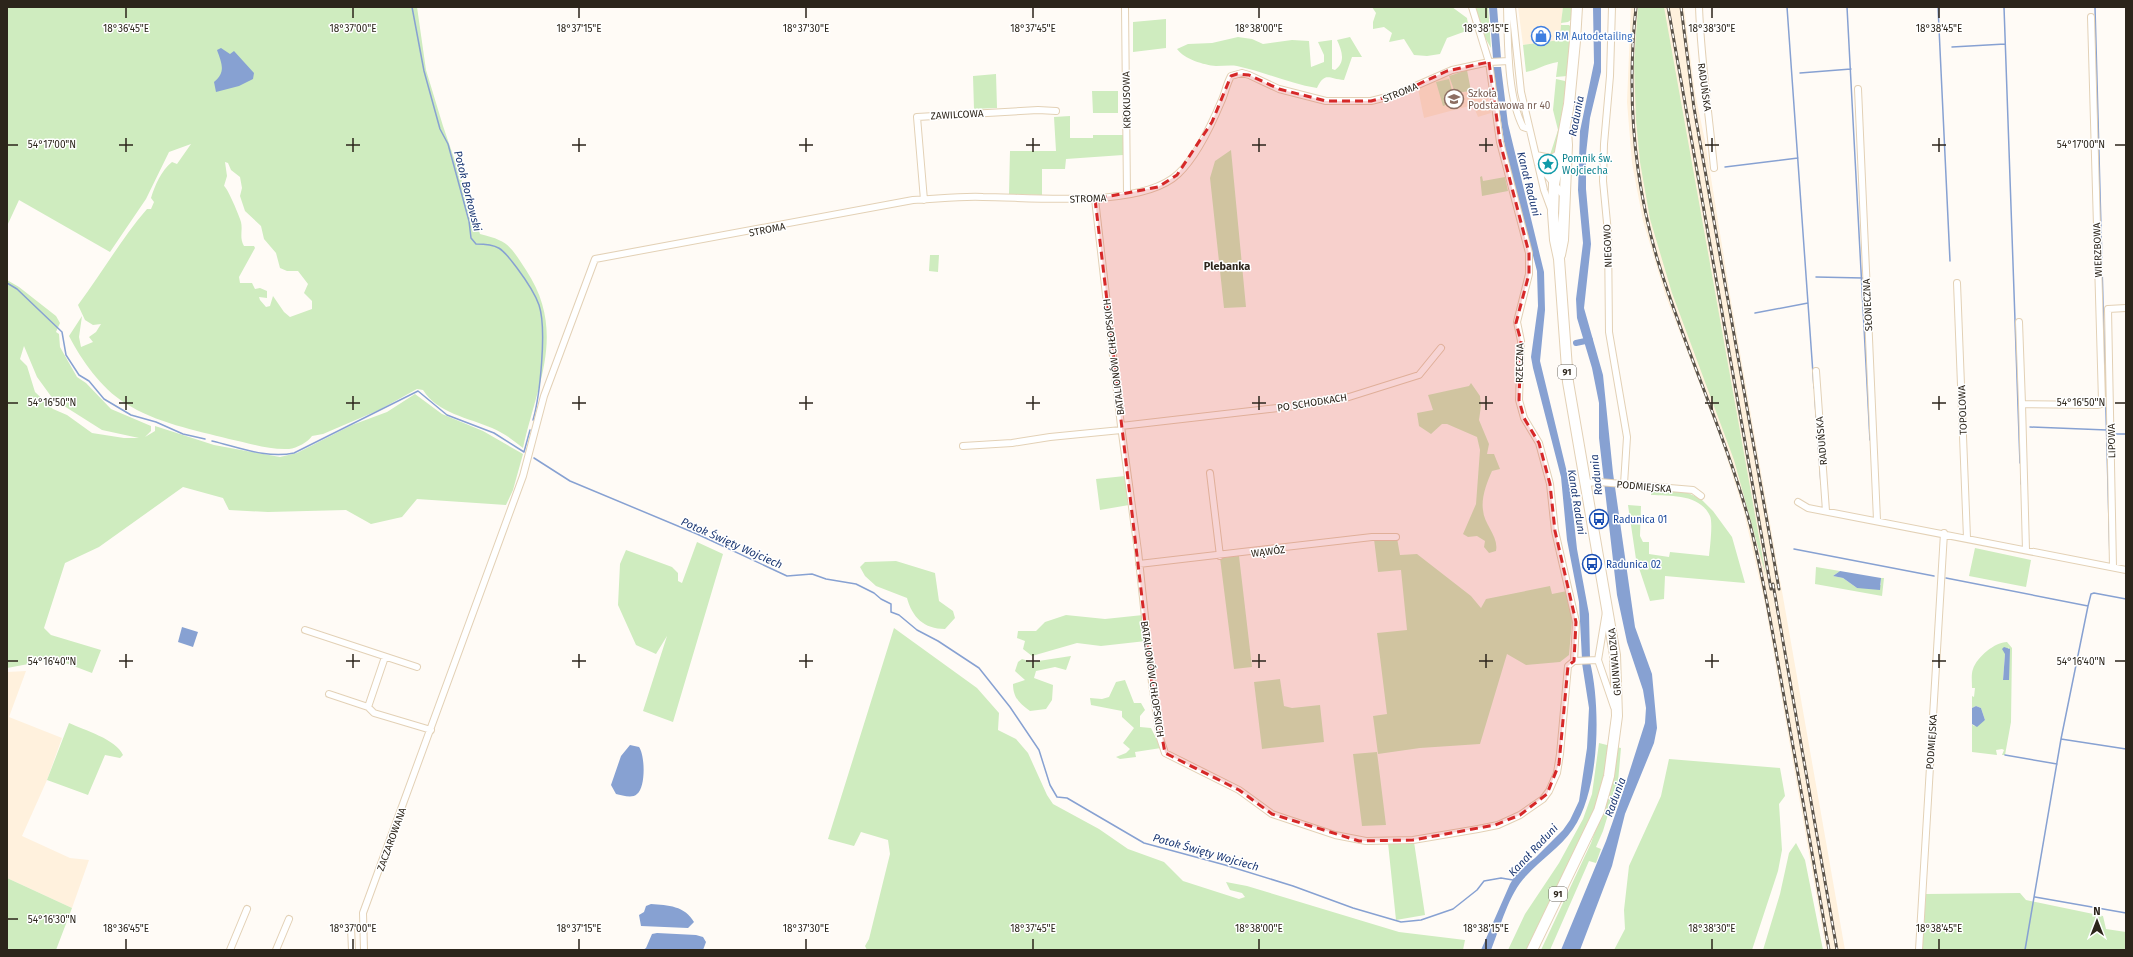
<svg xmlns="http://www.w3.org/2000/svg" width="2133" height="957" viewBox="0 0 2133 957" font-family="'Fira Sans',sans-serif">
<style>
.built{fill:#fff1dd}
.green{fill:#cfecbf;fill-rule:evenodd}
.water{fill:#87a1d2}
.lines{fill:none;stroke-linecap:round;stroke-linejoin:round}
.stream{stroke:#87a1d2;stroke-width:1.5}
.canal{stroke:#87a1d2;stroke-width:6}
.street-casing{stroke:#e3d1b6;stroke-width:8}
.primary-casing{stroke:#e3d1b6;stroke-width:12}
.street{stroke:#fff;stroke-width:6}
.primary{stroke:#fff;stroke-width:10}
.rail-casing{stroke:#5a534a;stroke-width:3}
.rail{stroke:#fff;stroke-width:1.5;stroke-dasharray:4.5;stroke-linecap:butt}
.marked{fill:#d62828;fill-opacity:0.2;stroke:#d62828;stroke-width:3;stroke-dasharray:8 5;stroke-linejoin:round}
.ticks{fill:none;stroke:#2c251b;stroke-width:1.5}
.labels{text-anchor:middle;stroke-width:3;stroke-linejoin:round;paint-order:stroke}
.shield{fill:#fff;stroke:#6b665f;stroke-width:1}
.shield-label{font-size:9px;font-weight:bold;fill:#2c251b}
.shop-label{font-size:10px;fill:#366cbe;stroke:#fff;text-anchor:start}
.street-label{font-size:10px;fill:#2c251b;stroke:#fff}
.education-label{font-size:10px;fill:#785e54;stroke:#fff;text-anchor:start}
.culture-label{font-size:10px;fill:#0d838f;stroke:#fff;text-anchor:start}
.transit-label{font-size:10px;fill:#164399;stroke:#fff;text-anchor:start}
.water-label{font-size:11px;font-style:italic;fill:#1c3873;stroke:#fff}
.neighbourhood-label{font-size:11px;font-weight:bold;fill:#2c251b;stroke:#fff}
.ticks-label{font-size:10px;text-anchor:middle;fill:#2c251b;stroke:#fff;stroke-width:3;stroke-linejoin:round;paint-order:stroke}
</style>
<rect width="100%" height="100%" fill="#fffbf6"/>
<path class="built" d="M1518,7H1563L1560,40L1523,45Z
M1631,7H1684L1695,93L1705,141L1731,301L1845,950H1826L1765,604L1743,508L1720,437L1665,294L1643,221L1632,163L1627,102Z
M1442,77L1450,78L1455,93L1486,90L1491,113L1478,117L1473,105L1424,118L1418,89Z
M26,671L9,717L62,738L47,780L22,836L70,858L89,860L72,908L7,878V672Z"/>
<path class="green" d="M7,7H417L426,70L443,126L480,234C509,241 510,246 526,270C567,332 537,384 523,448C513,440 504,433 492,428C469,418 437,413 423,390L417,389L379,410L323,434L312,436C308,442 297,448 289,449C268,450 249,443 229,439C195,430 156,423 125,403C101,388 82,361 69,336L82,316L79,337L81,347L93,342L89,337L96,332L101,324L93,325L85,320L78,305C102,273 121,239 147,209H151L154,202L151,198C155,185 161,171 172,162L177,164L191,144L169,152L146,199L110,252L19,200L7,226ZM225,162L228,163L231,170L240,177L242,188L240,196L245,211L261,226L264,239L276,253L280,268L287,271H298L308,284L304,293L312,301V309L290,317L284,312L273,296L270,306L266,307L260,300L259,297L267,298V291L260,288L255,289L252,283H240L239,277L255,248L254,246H244C239,237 243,231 241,222C240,217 227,187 224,186L227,176Z
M1372,7H1452L1467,18L1469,30L1447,38L1440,54L1427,56L1414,55L1404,39L1389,42L1392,33L1384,27L1373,29V22L1376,13Z
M1474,7H1488L1491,48L1483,34Z
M1563,7H1572V19L1568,22L1561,23Z
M1638,7H1664L1766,576L1734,460L1672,293L1650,219L1640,162L1636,120L1634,63Z
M1166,19V48L1133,52V22Z
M1561,25H1569L1572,28L1567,76L1556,77L1558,62C1544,64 1538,70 1526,72L1523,45L1560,40Z
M1238,37L1252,39L1263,44L1292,40L1309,41L1311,67L1324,62V55L1318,42L1332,40V69L1335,70C1346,62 1342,51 1337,40L1350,37L1362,57H1352L1344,80C1329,79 1325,71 1317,88C1290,84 1265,72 1237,66C1231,65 1223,66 1216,66C1204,65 1184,59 1177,49L1188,44L1212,43Z
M1467,70L1471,91L1455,93L1449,76Z
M996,74L997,108L974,109L973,76Z
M1449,79L1455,102L1443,106L1436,82Z
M1556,79L1565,81L1566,86L1557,145L1555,152L1550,155L1558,130L1553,110Z
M1092,91H1118V113H1093Z
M1070,116V138H1093V135H1123V155L1066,159L1065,169H1042V195L1009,194L1010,151H1056L1054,117Z
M1231,150L1246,307L1224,308L1210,178L1215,161Z
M1554,159L1552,175L1543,160Z
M1482,176L1483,181L1505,177L1508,191L1482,196L1480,177Z
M930,255H939L938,272L929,271Z
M7,280L19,287L56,316L60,323L56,332L59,334L60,347L77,377L86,383L111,409L151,426V431L145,437L155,431V426L214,445L280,457L297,453L352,425L387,412L415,394L442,414L483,431L523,454L513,490L506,505L417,499L402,517L371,524L346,510L268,512L229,510L223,498L183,487L99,547L65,563L44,628L51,635L101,650L92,673L63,662L50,660L7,668ZM24,346L37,377L53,399L102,430L139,438H124L92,433L67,415L53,409L35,392L27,366L20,359Z
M1471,383L1480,396L1481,406L1479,420L1489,444L1487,454H1494L1500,469L1492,471C1487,482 1481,498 1483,510C1484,525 1499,536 1496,551L1489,553L1484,547L1485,541L1477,536L1468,537L1463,534L1476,504L1480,450L1477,437L1447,424H1442L1431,434L1419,426L1417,413L1433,410L1428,395L1469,386Z
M1125,476L1129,505L1100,510L1096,479Z
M1652,489L1686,492L1701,499L1713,511L1732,537L1745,583L1665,576L1664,599L1650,601L1636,559L1628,505L1641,506L1640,536L1643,542H1649V554L1669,557L1670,552L1709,556C1710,548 1713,522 1710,516C1700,494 1671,496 1651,495Z
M1397,538L1400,555L1417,554L1471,596L1481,608L1486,599L1550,586L1552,594L1567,591L1572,621L1569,655L1560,662L1526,665L1507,654L1480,744L1420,748L1378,754L1373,716L1387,714L1377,633L1407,630L1401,570L1378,572L1374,539Z
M697,542L723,554L673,722L643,711L667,636L656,654L636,645L618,605L620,564L626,550L672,567L678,573V581L682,583Z
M1975,548L2031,560L2026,587L1969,576Z
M1239,556L1252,667L1234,669L1220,558Z
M896,561L935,573L939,601L953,611L955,618L945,629C924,629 912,617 907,598L876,586L865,576L860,567L865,562Z
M1816,567L1840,571L1833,576L1843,578L1857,588L1881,585V578H1884L1882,596L1815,584Z
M1066,615L1105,619L1143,615L1146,641L1101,646L1077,643L1032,656L1023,649L1025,641L1017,638L1018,631H1036L1045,622Z
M894,628L977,688L999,713L998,730L1016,739L1028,753L1047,795L1053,804L1099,829L1128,849L1164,862L1183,881L1239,899L1245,897L1242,893L1230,890L1226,882L1247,886L1399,932L1465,940L1463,950H867L865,946L869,939L890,854L888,840L861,832L854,846L828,839Z
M2007,642L2012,648L2011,722L2005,755H2002L2004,750L2002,749L1996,750L1997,755L1972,752V724L1974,726L1985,720L1981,708L1976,706L1972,708V696L1974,697L1975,688H1972C1972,682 1971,674 1973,669C1977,657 1995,642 2007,642ZM2009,647V680H2003L2005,654Z
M1071,656L1066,670L1055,667L1036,671L1034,678L1053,685L1052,700L1046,709L1030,711C1020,704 1013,698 1013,684L1025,680L1015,671L1018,662L1022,659L1032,662Z
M1280,679L1284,706L1292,708L1320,705L1324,742L1262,749L1254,682Z
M1125,680L1134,703H1141L1145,710L1140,716V727L1151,728L1161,748L1135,752L1136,757L1120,759L1116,757L1126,753L1130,749L1123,743L1134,728L1122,717V711L1091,705L1090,698L1102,699L1109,697L1116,682Z
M69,723C84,730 116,739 123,755L120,758L105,755L88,795L47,780Z
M1599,743L1611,746L1600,798L1526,950H1508L1525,914L1559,863L1583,819L1592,794Z
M1616,747L1621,748L1618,782L1603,831L1596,847L1601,849L1596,863L1589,861L1550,950H1541L1591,843L1606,799Z
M1377,752L1386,825L1362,826L1353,754Z
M1669,759L1780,768L1785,796L1779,804L1782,850L1778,871L1752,950H1614L1625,929L1624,910L1629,866L1661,796Z
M1414,842L1425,915L1396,920L1388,843Z
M1796,843L1805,860L1823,950H1763L1780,894L1789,853Z
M7,878L72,908L56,950H7Z
M2020,893L2026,900L2103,916L2106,929L2126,932V950H1922L1926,894Z"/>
<path class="water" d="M1489,7H1497L1501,58H1493Z
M1593,7H1601V72L1590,118L1586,154V189L1591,244L1584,308L1603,375L1613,473L1635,627L1652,674L1657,728L1654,743L1625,814L1612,866L1580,950H1561L1606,841L1622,795L1645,723L1646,708L1643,690L1627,642L1617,595L1599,438V403L1592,368L1577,318L1576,299L1583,243L1578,190L1580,131L1594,63Z
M221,48L230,54L234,51L254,73L253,79L239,86L216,92L214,82C226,72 222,64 217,50Z
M1493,67H1501L1508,124L1544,272L1545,310L1540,361L1570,485L1577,549L1589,614L1590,658L1582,659L1579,602L1567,540L1561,477L1533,368L1531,357L1538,306L1537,271L1505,148Z
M1840,571L1881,578L1880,590L1857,588L1843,578L1833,576Z
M182,627L198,632L193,647L178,642Z
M2004,647L2010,649L2009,680H2003L2005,654L2002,649Z
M1590,662C1601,707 1600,790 1573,829C1560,848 1541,859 1526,876C1509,893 1500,928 1491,950H1481L1510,884L1518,871L1535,858L1563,830L1570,820L1579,801L1587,748L1589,708L1582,663Z
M1976,706L1981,708L1985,720L1977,727L1972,724V708Z
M630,745L639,747C645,755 646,787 637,794C632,799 622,795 616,794L611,785L621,756Z
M651,904C668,905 685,906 694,922L688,928L641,926L639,915L644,912L646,906Z
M657,933L696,935L703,937L706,942L703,950H643L646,948L652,934Z"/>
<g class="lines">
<path class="stream" d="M412,7L424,71L440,129L448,144L469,221L471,238L476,244C501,244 503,250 517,268C526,280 534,291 539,305C547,329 540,396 533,420
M1787,7L1814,388
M1847,7L1870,440
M1938,7L1950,261
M2004,7L2020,463
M2095,7L2110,560
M1952,47L2005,44
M1800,73L1851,69
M1725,167L1798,158
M1816,277L1863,278
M7,283L17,289L62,332L66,355L79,375L89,381L104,399L131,415L156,422L183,434L205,439
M1755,313L1808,303
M1815,400L1821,484
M2030,427L2107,430
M2115,434H2126
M212,441C238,447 267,459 294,453L418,391L447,415L494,433L524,452L530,430
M534,458L570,481L697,534L787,576L812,574L826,579L856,584L874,593L881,599L891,604V612L899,615L917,630L938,641L979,668L1010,707L1039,750L1050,785L1057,797L1067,798L1144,843L1225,865L1293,886L1353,908L1401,922L1421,920L1453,909L1477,890L1484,881L1501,878L1513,880
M2021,468V484
M1794,549L1934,576
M1946,578L2088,606L2091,594L2094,593L2126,599
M2061,739L2126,749
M2005,755L2057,764
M2035,897L2126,913
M2025,950L2061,739L2088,606"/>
<path class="canal" d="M1576,343L1590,340"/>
<g class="street-casing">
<path id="street" d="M1125,7L1127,194
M1472,7L1489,62L1500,142L1529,253V274L1517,322L1521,341L1519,400L1524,418L1539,443L1550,484L1555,531L1576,622L1574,661
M1507,7C1508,41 1507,96 1523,127L1529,129
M1512,7L1521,92L1544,190L1551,209
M1612,7L1610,76L1604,144L1603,181L1608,233L1609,332L1627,437L1624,484
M1699,7C1701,61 1709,114 1714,168
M1858,89L1877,520
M1536,155L1551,158L1559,154
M1538,164L1564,196
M1095,199L1121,426L1138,551L1152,683L1160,738L1165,753L1239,790L1272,814L1335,835L1366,841L1413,840L1478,829L1498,825L1520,815L1543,799L1549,791L1557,773L1560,754L1568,666L1574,661L1598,660
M924,200L917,117L1038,110L1056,111
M1957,283L1967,538
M2019,322L2022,404
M1816,371L1826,511
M1121,426L1295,406L1349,397L1419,375L1441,348
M963,446L1012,443L1050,437L1121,430
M1210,473L1220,556
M1585,483L1599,482L1693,490L1701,496
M1798,502L1808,508L2126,570
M2026,550L2022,404L2097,405L2101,404L2102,401L2091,17
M1139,564L1372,537H1396
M2113,567L2108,309L2126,308
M1606,612L1598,660L1614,707
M305,630L417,667
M329,694L368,707L374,713L431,730
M368,707L385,657
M351,927L352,950
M230,950L247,909
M276,950L289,919
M364,950L363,913L523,476L544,396L595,259L913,200C937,199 960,196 983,197C1032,197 1141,209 1178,174C1197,156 1211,126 1221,102C1225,94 1226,85 1231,76L1242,73L1249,75L1279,89L1326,101H1371L1395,95L1452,70L1489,62L1509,61
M1919,950L1944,533"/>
</g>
<g class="primary-casing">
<path id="primary" d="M1560,255L1563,240L1567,145L1566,132
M1532,950L1599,811L1609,776L1617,716L1615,655L1568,382L1559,259L1555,240L1553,213L1554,184L1569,104L1575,41L1577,7"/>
</g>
<use href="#street" class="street"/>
<use href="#primary" class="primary"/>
<g class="rail-casing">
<path id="rail" d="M1636,7C1627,91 1633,176 1657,258C1684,348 1725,433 1750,524C1764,579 1773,635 1783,691C1799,777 1814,864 1829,950
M1668,7L1771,589
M1681,7L1694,108L1779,589
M1773,584L1837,950"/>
</g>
<use href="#rail" class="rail"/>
</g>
<path class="marked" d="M1489,62L1500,142L1529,253V274L1516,323L1521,341L1519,400L1524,418L1539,443L1550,484L1555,531L1576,622L1574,661L1568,666L1559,764L1547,794L1520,815L1495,825L1413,840L1359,841L1272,814L1239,790L1165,753L1152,683L1095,199L1158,187L1177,175L1212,122L1231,76L1237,74L1249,75L1279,89L1326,101H1371L1395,95L1447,71Z"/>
<path class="ticks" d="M126,8V18M353,8V18M579,8V18M806,8V18M1033,8V18M1259,8V18M1486,8V18M1712,8V18M1939,8V18M126,138V152M353,138V152M579,138V152M806,138V152M1033,138V152M1259,138V152M1486,138V152M1712,138V152M1939,138V152M8,145H18M119,145H133M346,145H360M572,145H586M799,145H813M1026,145H1040M1252,145H1266M1479,145H1493M1705,145H1719M1932,145H1946M2115,145H2125M126,396V410M353,396V410M579,396V410M806,396V410M1033,396V410M1259,396V410M1486,396V410M1712,396V410M1939,396V410M8,403H18M119,403H133M346,403H360M572,403H586M799,403H813M1026,403H1040M1252,403H1266M1479,403H1493M1705,403H1719M1932,403H1946M2115,403H2125M126,654V668M353,654V668M579,654V668M806,654V668M1033,654V668M1259,654V668M1486,654V668M1712,654V668M1939,654V668M8,661H18M119,661H133M346,661H360M572,661H586M799,661H813M1026,661H1040M1252,661H1266M1479,661H1493M1705,661H1719M1932,661H1946M2115,661H2125M8,919H18M126,939V949M353,939V949M579,939V949M806,939V949M1033,939V949M1259,939V949M1486,939V949M1712,939V949M1939,939V949"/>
<defs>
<g id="shop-ring" transform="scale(1)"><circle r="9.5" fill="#fff" stroke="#3f7fe0" stroke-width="1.5"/><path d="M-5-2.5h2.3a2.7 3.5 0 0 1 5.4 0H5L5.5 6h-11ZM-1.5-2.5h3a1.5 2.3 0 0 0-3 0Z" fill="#3f7fe0"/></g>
<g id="school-ring" transform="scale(1)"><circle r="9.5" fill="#fff" stroke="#8d6e63" stroke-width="1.5"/><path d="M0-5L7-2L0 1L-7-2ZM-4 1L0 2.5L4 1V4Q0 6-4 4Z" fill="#8d6e63"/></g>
<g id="sight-ring" transform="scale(1)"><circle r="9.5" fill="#fff" stroke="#0f9aa8" stroke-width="1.5"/><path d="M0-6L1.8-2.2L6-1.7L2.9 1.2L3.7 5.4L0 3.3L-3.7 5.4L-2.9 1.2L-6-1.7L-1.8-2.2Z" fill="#0f9aa8"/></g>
<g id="bus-ring" transform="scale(1)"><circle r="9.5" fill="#fff" stroke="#1a4fb4" stroke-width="1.5"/><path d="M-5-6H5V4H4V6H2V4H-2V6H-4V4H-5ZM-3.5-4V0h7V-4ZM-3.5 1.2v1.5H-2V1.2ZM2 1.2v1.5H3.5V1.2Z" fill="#1a4fb4"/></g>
</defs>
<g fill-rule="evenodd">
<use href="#shop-ring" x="1541" y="36"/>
<use href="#school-ring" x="1454" y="99"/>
<use href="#sight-ring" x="1548" y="164"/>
<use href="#bus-ring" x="1599" y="519"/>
<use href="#bus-ring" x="1592" y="564"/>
</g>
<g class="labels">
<g class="shield">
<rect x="1558" y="365" width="18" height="14" rx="3"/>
<rect x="1549" y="887" width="18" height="14" rx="3"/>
</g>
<g class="shield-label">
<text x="1567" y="375">91</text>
<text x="1558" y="897">91</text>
</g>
<g class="shop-label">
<text x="1555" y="40">RM Autodetailing</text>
</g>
<g class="street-label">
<text transform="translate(1705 87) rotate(82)" y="4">RADUŃSKA</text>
<text transform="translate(1400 92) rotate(-22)" y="4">STROMA</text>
<text transform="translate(1126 100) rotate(-91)" y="4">KROKUSOWA</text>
<text transform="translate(957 114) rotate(-3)" y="4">ZAWILCOWA</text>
<text transform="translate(1088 198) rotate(-2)" y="4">STROMA</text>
<text transform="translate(767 229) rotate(-11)" y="4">STROMA</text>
<text transform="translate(1607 246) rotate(-92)" y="4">NIEGOWO</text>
<text transform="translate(2097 250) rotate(-92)" y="4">WIERZBOWA</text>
<text transform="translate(1867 305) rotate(-93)" y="4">SŁONECZNA</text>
<text transform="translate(1113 357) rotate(-97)" y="4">BATALIONÓW CHŁOPSKICH</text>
<text transform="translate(1519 363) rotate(-89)" y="4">RZECZNA</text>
<text transform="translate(1312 402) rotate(-9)" y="4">PO SCHODKACH</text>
<text transform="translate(1962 410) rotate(-92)" y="4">TOPOLOWA</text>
<text transform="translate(1821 441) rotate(-95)" y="4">RADUŃSKA</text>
<text transform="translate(2111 441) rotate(-91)" y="4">LIPOWA</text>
<text transform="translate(1644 486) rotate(5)" y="4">PODMIEJSKA</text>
<text transform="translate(1268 551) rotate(-7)" y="4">WĄWÓZ</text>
<text transform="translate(1614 662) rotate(-95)" y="4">GRUNWALDZKA</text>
<text transform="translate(1153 679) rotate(82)" y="4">BATALIONÓW CHŁOPSKICH</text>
<text transform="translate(1931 742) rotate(-86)" y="4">PODMIEJSKA</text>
<text transform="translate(391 839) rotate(-70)" y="4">ZACZAROWANA</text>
</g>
<g class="education-label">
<text x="1468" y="97">Szkoła<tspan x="1468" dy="12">Podstawowa nr 40</tspan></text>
</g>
<g class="culture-label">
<text x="1562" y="162">Pomnik św.<tspan x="1562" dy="12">Wojciecha</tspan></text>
</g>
<g class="transit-label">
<text x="1613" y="523">Radunica 01</text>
<text x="1606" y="568">Radunica 02</text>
</g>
<g class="water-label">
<text transform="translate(1576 116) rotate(-79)" y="4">Radunia</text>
<text transform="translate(1529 184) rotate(76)" y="4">Kanał Raduni</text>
<text transform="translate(468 191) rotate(76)" y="4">Potok Borkowski</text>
<text transform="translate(1596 475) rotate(-96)" y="4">Radunia</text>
<text transform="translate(1577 502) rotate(81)" y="4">Kanał Raduni</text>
<text transform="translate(732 543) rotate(24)" y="4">Potok Święty Wojciech</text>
<text transform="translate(1615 797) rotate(-70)" y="4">Radunia</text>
<text transform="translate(1533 850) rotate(-47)" y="4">Kanał Raduni</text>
<text transform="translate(1206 852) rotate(16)" y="4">Potok Święty Wojciech</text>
</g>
<g class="neighbourhood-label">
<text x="1227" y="270">Plebanka</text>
</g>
</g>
<g class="ticks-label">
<text x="126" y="32">18°36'45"E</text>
<text x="353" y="32">18°37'00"E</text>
<text x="579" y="32">18°37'15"E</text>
<text x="806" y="32">18°37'30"E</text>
<text x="1033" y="32">18°37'45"E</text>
<text x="1259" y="32">18°38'00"E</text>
<text x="1486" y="32">18°38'15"E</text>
<text x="1712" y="32">18°38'30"E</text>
<text x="1939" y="32">18°38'45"E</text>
<text x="52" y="148">54°17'00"N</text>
<text x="2081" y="148">54°17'00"N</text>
<text x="52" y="406">54°16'50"N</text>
<text x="2081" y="406">54°16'50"N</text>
<text x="52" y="665">54°16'40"N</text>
<text x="2081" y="665">54°16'40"N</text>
<text x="52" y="923">54°16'30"N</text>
<text x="126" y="932">18°36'45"E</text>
<text x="353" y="932">18°37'00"E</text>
<text x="579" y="932">18°37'15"E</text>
<text x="806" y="932">18°37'30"E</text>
<text x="1033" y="932">18°37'45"E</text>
<text x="1259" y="932">18°38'00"E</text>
<text x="1486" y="932">18°38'15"E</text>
<text x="1712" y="932">18°38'30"E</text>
<text x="1939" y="932">18°38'45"E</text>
</g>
<rect width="2133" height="957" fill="none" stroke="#2c251b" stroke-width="16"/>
<g transform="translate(2097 921)" stroke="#ffffff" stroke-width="3" paint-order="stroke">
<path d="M0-3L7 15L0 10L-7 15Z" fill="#2c251b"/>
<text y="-6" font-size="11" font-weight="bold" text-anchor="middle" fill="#2c251b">N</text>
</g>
</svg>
